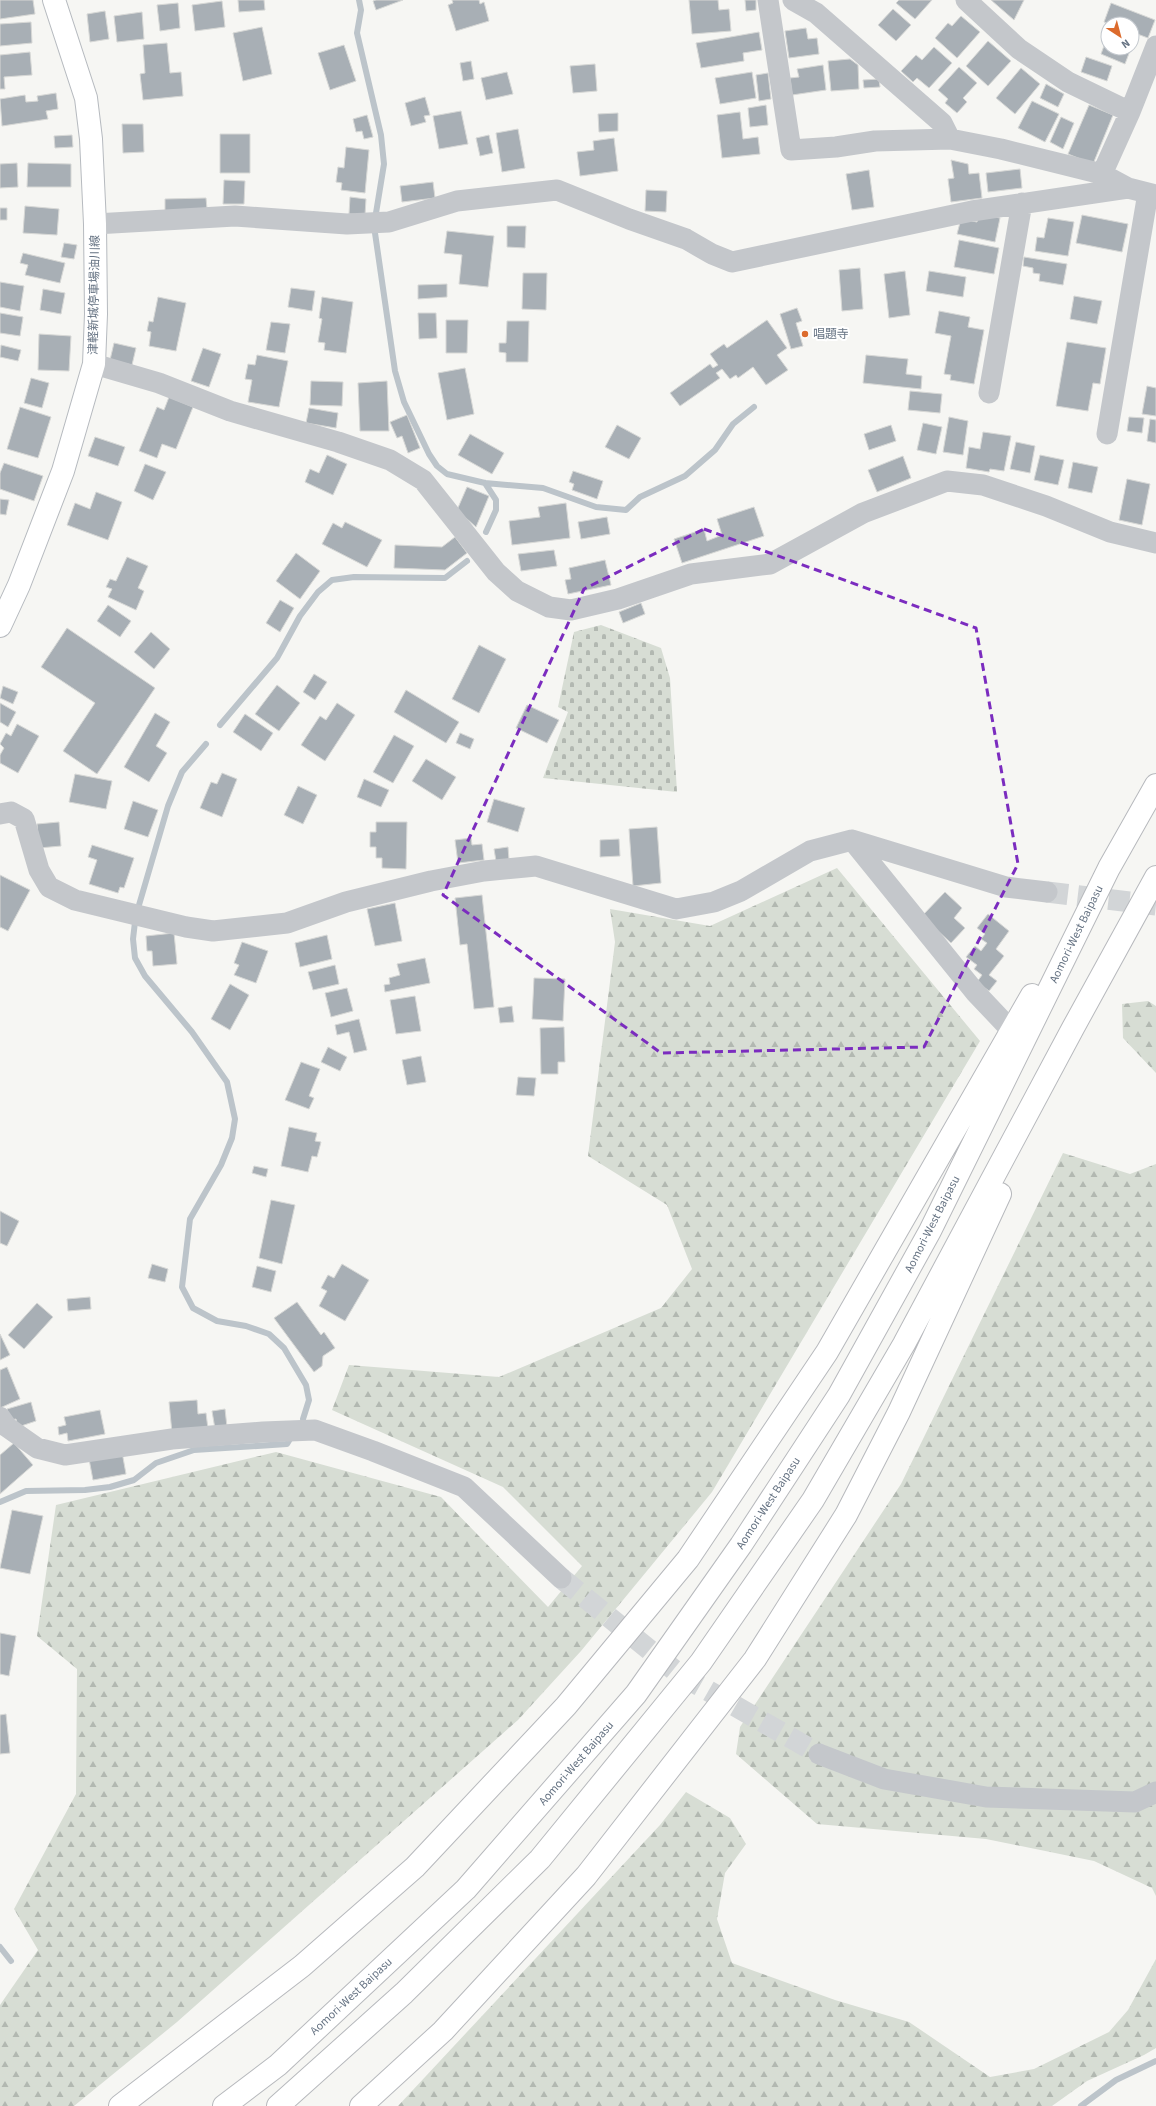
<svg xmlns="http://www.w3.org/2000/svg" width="1156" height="2106" viewBox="0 0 1156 2106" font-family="'Source Sans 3','Noto Sans JP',sans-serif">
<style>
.forest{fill:url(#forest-firs)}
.cemetery{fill:url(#cemetery-stones)}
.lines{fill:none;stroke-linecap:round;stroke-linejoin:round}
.stream{stroke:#bcc4ca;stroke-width:6}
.building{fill:#a8afb5;stroke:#d7d8d6}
.minor-tunnel{stroke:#d2d5d7;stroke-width:21;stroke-dasharray:21 10;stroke-linecap:butt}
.secondary-casing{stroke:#b6babf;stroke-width:24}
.trunk-casing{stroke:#b7b9bd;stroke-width:24}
.minor{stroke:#c4c7cb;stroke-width:21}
.secondary{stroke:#fff;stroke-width:22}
.trunk{stroke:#fff;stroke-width:22}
.marked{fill:none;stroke:#7b2cbf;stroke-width:3;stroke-dasharray:8 5;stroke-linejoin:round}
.poi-dot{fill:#dc6b2d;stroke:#fff;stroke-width:1.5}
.labels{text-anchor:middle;stroke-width:4;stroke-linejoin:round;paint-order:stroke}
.street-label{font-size:12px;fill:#667383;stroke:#fff}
.poi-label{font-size:12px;fill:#667383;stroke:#fff;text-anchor:start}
</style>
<defs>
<pattern id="forest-firs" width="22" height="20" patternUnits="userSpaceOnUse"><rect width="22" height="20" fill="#d7ddd4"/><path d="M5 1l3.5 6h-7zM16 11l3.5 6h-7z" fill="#b2b8b1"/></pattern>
<pattern id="cemetery-stones" width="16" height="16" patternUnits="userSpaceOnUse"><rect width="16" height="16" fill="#d7ddd4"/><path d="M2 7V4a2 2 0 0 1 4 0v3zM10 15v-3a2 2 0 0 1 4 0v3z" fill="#b2b8b1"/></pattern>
</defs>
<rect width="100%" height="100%" fill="#f6f6f3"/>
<path class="forest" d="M837,868L980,1041L712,1492L581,1651L518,1720L177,2022L74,2106H0V2005L38,1950L14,1909L76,1794L77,1669L37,1636L56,1505L276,1452L441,1497L548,1607L582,1566L503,1487L332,1410L349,1365L499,1377L661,1308L692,1269L667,1205L588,1156L615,942L610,909L710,926Z
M1148,1001L1156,1006V1073L1123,1038L1122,1004Z
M1063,1153L1130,1174L1156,1164V1896L1152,1888L1094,1861L986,1839L817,1824L736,1754L740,1727L901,1484Z
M686,1792L730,1818L746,1844L725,1873L717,1919L732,1963L835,2000L909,2022L990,2077L1034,2069L1109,2032L1128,2010L1156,1959V2048L1144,2055L1087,2081L1052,2106H398L660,1825Z"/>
<path class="cemetery" d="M601,625L661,648L670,678L677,792L543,778L568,712L558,707L574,632Z"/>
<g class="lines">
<path class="stream" d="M359,0L361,10L357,33L381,135L384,164L376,213
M375,233L395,371L404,402L429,454L437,466L447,474L485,483L543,488L596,507L626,510L640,497L685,476L715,450L733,424L754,407
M485,483L496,500V510L486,532
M220,725L277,658L300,616L318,592L332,580L354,577L445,578L467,561
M139,905L168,806L182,772L206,744
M135,922L133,939L135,958L145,976L192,1032L227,1082L235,1119L232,1138L221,1165L190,1219L182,1287L193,1308L217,1321L246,1326L269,1334L284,1348L306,1385L309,1400L303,1419
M0,1502L26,1491L85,1490L110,1487L134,1480L156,1463L194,1450L287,1444L290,1439
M0,1947L11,1961
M1081,2106L1116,2080L1156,2061"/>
</g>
<path class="building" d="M0,0H33L35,14L0,19Z
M238,0H264L265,10L239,12Z
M376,0H403L376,10L373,1Z
M452,0H479L480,4L484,2L489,21L456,31L448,5L453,3Z
M689,0H718L719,10L729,9L731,31L692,34Z
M745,0H756V10L746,11Z
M899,0H932L915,19L896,3Z
M991,0H1024L1014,20Z
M222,1L225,27L195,31L192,5Z
M178,3L180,28L160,31L157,5Z
M1111,3L1155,20L1148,38L1132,32V24H1110L1104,22Z
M893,9L911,25L896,41L878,25Z
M105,11L109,39L90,42L87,14Z
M142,12L144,39L117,42L114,16Z
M961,16L980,32L957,58L935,38L948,23L952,26Z
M31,22L32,43L0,46V24Z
M262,27L272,74L243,81L233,33Z
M806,28L808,39L817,38L819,54L789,58L785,31Z
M759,32L762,50L743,53L744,61L701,68L696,43Z
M1108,35V48H1131L1125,64L1101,54Z
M988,41L1011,61L988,86L966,66Z
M167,43L170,73L181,72L183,96L143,100L140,74L145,73L143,45Z
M344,45L356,81L330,90L318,53Z
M934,47L952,63L929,88L917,78L913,82L901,71L916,55L922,60Z
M30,52L32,75L4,77L5,89H0V55Z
M1086,57L1112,66L1107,81L1081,72Z
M850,59L858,65L859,89L831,91L828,61Z
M471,61L474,79L463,81L460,63Z
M595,64L597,91L573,93L570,66Z
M823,65L826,90L792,95L790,78L799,77L797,69Z
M959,67L977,83L963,98L967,102L957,113L945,103L948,99L938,90Z
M1021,68L1040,84L1015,114L996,98Z
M507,72L513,94L486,100L481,78Z
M752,72L756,98L720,104L715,78Z
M768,73L771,99L759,101L756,75Z
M879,79L880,87L864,88L863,80Z
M1046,84L1064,94L1058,107L1040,98Z
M56,93L58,109L46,111L48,119L2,126L0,99L25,95L26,102L38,101L37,96Z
M425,97L430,115L424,116L426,122L411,126L405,103Z
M1032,101L1059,114L1045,142L1018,128Z
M766,105L768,125L750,127L748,108Z
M1089,105L1113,115L1093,164L1068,154Z
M461,111L468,144L439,149L433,116Z
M740,112L743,139L758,137L760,154L722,158L717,115Z
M618,113V131L599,132L598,114Z
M367,115L373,137L364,139L362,131L356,132L353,119Z
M1061,117L1074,123L1063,149L1050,142Z
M122,124H143L144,152L123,153Z
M518,129L525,168L502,172L496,133Z
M220,134H250V173H220Z
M72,135L73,147L55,148L54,136Z
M489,135L493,153L480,156L476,138Z
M614,138L618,171L580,176L577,152L594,150L593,141Z
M346,147L369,150L365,193L341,190L342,183L336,182L338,167L344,168Z
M951,160L968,164L969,174L979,173L982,198L951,202L948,179L954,178Z
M17,163L18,187L0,188V164Z
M28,163L71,164V187H27Z
M1020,169L1022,188L988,192L986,173Z
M869,170L874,207L852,210L846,174Z
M224,180L245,181L244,204H223Z
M433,182L435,198L402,202L400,186Z
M646,190L667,191L666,212L645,211Z
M350,197L366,199L365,215L349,214Z
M206,198L207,209L165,211V199Z
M25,206L59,209L57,235L23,233Z
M0,208H7V220H0Z
M979,214L1000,218L995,242L957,234L961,219L977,222Z
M1082,215L1128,224L1122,252L1076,243Z
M1048,218L1074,222L1068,256L1035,251L1037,237L1044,238Z
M507,226H526L525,248L507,247Z
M447,231L494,236L488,287L459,284L462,255L444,253Z
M959,240L999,248L994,274L954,267Z
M64,243L77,245L74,259L61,257Z
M23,253L65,263L60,283L25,275L28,265L20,263Z
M1024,257L1067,264L1063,285L1039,281L1040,274L1033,273V268L1023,266Z
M860,268L863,309L842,311L839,270Z
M905,271L910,315L889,318L884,274Z
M929,271L966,277L963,297L926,291Z
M523,273H547L546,310L522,309Z
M0,282L24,286L20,311L0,307Z
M447,284V297L418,299V285Z
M291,288L315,291L312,311L288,307Z
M43,289L65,293L61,314L40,310Z
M1074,296L1102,301L1097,324L1070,319Z
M158,297L186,303L176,351L149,346L151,332L147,331L149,321L153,322Z
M322,297L353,302L346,353L324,350L325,343L318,342L322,319L319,318Z
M797,308L802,321L796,323L803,346L791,349L780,314Z
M939,311L970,317L968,327L984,330L974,384L950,380L951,375L944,374L951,336L935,333Z
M0,313L23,317L20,336L0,333Z
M418,313H436L437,338L419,339Z
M446,320H468L467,353H446Z
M767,320L787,348L777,355L788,370L766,385L753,367L738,378L736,375L730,379L722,369L716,373L720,378L680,406L670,393L710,364L713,368L718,365L710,354L724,344L727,348Z
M507,321H529L528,362H506V353L499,352V343H506Z
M271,322L290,324L285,353L266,350Z
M39,334L71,336L69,371L38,370Z
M1067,342L1106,348L1100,384L1093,383L1088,411L1056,406Z
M114,343L136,348L132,365L110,360Z
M1,345L21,350L18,361L0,357Z
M203,348L221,354L209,387L191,381Z
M257,355L288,361L279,407L248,402L252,380L245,379L248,364L255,365Z
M866,355L908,359L906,374L922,376L921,389L863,383Z
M465,368L474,414L447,420L438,373Z
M31,378L49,383L42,408L24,403Z
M311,381L343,382L342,406L310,405Z
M387,381L389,431H360L358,383Z
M1147,386L1156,388V416L1142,414Z
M910,391L942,394L940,413L908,410Z
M169,397L193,407L176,449L162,444L157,458L139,451L157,407L164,410Z
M20,407L51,417L38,458L7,449Z
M309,408L338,413L336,428L306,423Z
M407,415L420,448L408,453L402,436L397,438L390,422Z
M949,417L968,421L963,455L943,452Z
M1129,417L1144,418L1142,433L1127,431Z
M1150,419L1156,420V443L1147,441Z
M923,423L942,427L936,454L917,450Z
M617,425L641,438L629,459L605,447Z
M891,425L896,441L869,450L864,434Z
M983,432L1011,436L1004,471L990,469L989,472L966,468L969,447L980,449Z
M470,434L504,453L492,474L458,455Z
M95,437L125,447L118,466L88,456Z
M1016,442L1035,446L1030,473L1010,469Z
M327,455L347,464L333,495L305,482L310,469L319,473Z
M1040,455L1064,460L1058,485L1034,480Z
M903,456L911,478L877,492L868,470Z
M1073,462L1098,467L1092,493L1068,488Z
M4,463L43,476L34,501L0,489V473Z
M145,464L166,472L153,500L134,491Z
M573,471L603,481L597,499L572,490L574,484L569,482Z
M1127,479L1150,484L1142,525L1119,520Z
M467,487L489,496L476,527L457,510Z
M96,492L122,502L108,540L67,525L75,503L90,509Z
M0,499L9,500L6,515L0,514Z
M566,503L570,538L512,545L509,521L540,517L538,507Z
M754,507L764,536L682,563L674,539L704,529L707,541L722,535L717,519Z
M607,517L610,534L581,539L578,522Z
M345,522L382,540L367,567L322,544L333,523L342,528Z
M455,537L467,553L445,570L394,568L395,545L442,547Z
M554,550L557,566L521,571L518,554Z
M296,553L320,571L300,599L276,581Z
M127,557L148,566L138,588L144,591L136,610L108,597L112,589L106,587L110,579L116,581Z
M605,560L611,585L568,594L565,580L571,579L569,568Z
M280,600L294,608L280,632L266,623Z
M641,603L645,614L623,623L619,612Z
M108,605L131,621L120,637L97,621Z
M67,628L155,688L97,774L63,751L95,703L41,667Z
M151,632L170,649L154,669L134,652Z
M479,645L506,659L479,713L452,699Z
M314,674L327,682L315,700L303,692Z
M277,685L300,703L279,731L255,714Z
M3,686L18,692L13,704L0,698Z
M406,690L459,722L446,743L394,712Z
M0,703L16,712L8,727L0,722Z
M337,703L355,715L325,761L301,745L320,716L326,720Z
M527,705L559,720L547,743L516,728Z
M155,713L170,722L156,746L167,753L149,782L124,767Z
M245,714L273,733L261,751L233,732Z
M17,724L39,736L18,773L0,763V755L4,748L0,744L6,733L11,736Z
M460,733L474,739L470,749L456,743Z
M394,735L414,746L393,783L373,772Z
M426,759L456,777L442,800L412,781Z
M222,773L237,779L222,817L200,808L211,782L217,784Z
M75,774L112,781L106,809L69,802Z
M364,779L389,790L381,807L357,797Z
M298,786L317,795L303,824L284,815Z
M494,799L525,808L518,832L487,822Z
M133,801L158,810L148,837L124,829Z
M59,822L61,846L39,848L37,824Z
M376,822H407L406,869L382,868V858H376V847H370V832H376Z
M657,827L661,883L633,886L629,829Z
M471,838L472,845L482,844L484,860L458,863L455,840Z
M619,839L620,856L600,857V840Z
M92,845L134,858L124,888L120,887L118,893L89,884L97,860L88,857Z
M508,847L509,860L496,861L494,849Z
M0,875L30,890L8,931L0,927Z
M945,892L962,908L954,918L965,928L951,943L922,916Z
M482,895L494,1007L474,1009L467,944L460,945L455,898Z
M395,903L402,941L375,946L367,909Z
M988,914L1009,931L996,949L1004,956L989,975L997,981L989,991L977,982L982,975L974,969L977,965L966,957L975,946L981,951L987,943L981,939L985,934L977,928Z
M174,933L177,964L153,966L152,951H147L146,936Z
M327,935L332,959L300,967L295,943Z
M242,942L268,951L256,983L234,975L239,965L234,963Z
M425,958L430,983L385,992L384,985L390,984L389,978L400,975L397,964Z
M335,965L339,984L313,990L308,972Z
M534,978L565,979L563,1021L532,1019Z
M230,984L249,995L230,1030L211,1019Z
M347,988L353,1011L331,1017L325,993Z
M415,996L421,1031L396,1034L390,1000Z
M512,1006L514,1022L500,1023L498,1008Z
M359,1019L367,1050L354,1053L349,1032L337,1035L335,1025Z
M564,1027L565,1062H558V1074H541L540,1028Z
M328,1047L347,1057L340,1071L321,1062Z
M421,1056L426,1082L407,1085L402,1060Z
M301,1062L320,1069L309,1096L314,1098L309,1109L285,1100Z
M518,1077L536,1078L534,1096L516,1095Z
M289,1127L317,1133L315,1141L321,1142L317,1157L312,1156L308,1172L281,1166Z
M254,1166L268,1169L266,1177L252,1173Z
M271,1200L295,1205L282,1264L259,1258Z
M0,1211L19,1221L7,1246L0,1243Z
M152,1264L168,1269L165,1282L148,1278Z
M342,1264L369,1280L345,1321L319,1306L327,1291L321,1288L328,1275L334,1278Z
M257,1266L276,1271L271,1292L252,1287Z
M90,1297L91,1309L68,1311L67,1299Z
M297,1302L321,1335L324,1332L335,1348L323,1356L322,1366L314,1372L274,1318Z
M37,1303L53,1317L24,1349L8,1335Z
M0,1334L10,1355L0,1360Z
M7,1367L20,1399L0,1408V1370Z
M197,1400L198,1414L206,1413L208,1429L172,1433L169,1402Z
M31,1402L36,1421L18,1427L16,1419L10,1420L7,1409Z
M225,1409L227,1427L215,1429L212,1411Z
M100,1410L105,1434L68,1441L67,1433L59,1435L58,1427L66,1425L64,1417Z
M14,1443L33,1465L0,1494V1455Z
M122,1452L126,1474L93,1480L89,1459Z
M12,1510L43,1516L30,1574L0,1568Z
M0,1633L16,1636L9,1676L0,1674Z
M6,1714L10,1753L0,1754V1715Z"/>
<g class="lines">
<path class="minor-tunnel" d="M1047,892L1156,905
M561,1578L679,1674L819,1754"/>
<g class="secondary-casing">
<path id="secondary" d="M0,626L19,585L63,471L94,364L96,314L95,224L91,139L86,98L54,0"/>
</g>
<g class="trunk-casing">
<path id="trunk" d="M120,2106L302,1966L415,1867L566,1706L688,1559L827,1352L1032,995
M224,2106L278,2065L466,1889L636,1694L741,1545L839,1395L930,1231L1109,868L1156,785
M278,2106L404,1993L540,1859L701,1662L813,1500L904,1344L1073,1028L1156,877
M361,2106L443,2031L586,1876L755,1659L846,1515L899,1412L1000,1194"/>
</g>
<path class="minor" d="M768,0L791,150L836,147L875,141L950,139L1001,149L1102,174L1128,188L1156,195
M793,0L816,13L942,123L950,139
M966,0L1019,49L1068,82L1130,112
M1102,174L1130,112L1156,46
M95,224L235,216L347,224L389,222L457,201L557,190L629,219L686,239L712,254L732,262L972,211L1128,188
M94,364L159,383L230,411L338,442L390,460L423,480L496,572L517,591L549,607L571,610L618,599L691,574L770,564L863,513L947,481L983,485L1046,506L1110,532L1156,543
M989,393L1022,203
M1107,434L1148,193
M0,814L11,812L24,819L39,870L49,887L75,900L186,927L213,931L287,923L346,902L431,881L484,871L536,866L676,909L714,902L741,891L810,851L852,840L1006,887L1047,892
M852,840L975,992L1011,1030
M0,1417L7,1427L37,1448L65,1455L172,1439L263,1432L315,1430L373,1451L464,1487L561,1578
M819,1754L884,1779L986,1797L1135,1802L1156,1792"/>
<use href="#secondary" class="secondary"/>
<use href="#trunk" class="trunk"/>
</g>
<path class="marked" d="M704,529L976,628L1018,864L924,1047L661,1053L443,895L584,589Z"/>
<circle class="poi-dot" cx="805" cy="334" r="4"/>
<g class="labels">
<g class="street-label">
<text transform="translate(94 295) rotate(-89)" y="4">津軽新城停車場油川線</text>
<text transform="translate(1076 934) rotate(-64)" y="4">Aomori-West Baipasu</text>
<text transform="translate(932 1224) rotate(-63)" y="4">Aomori-West Baipasu</text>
<text transform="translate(768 1503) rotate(-57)" y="4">Aomori-West Baipasu</text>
<text transform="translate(576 1763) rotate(-49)" y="4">Aomori-West Baipasu</text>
<text transform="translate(351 1996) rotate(-43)" y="4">Aomori-West Baipasu</text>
</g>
<g class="poi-label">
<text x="813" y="338">唱題寺</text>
</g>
</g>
<g transform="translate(1120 36) rotate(144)"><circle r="19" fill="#ffffff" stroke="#c2c7cd"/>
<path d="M0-3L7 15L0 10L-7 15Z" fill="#dc6b2d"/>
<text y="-6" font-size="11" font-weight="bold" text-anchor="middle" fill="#667383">N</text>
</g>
</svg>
